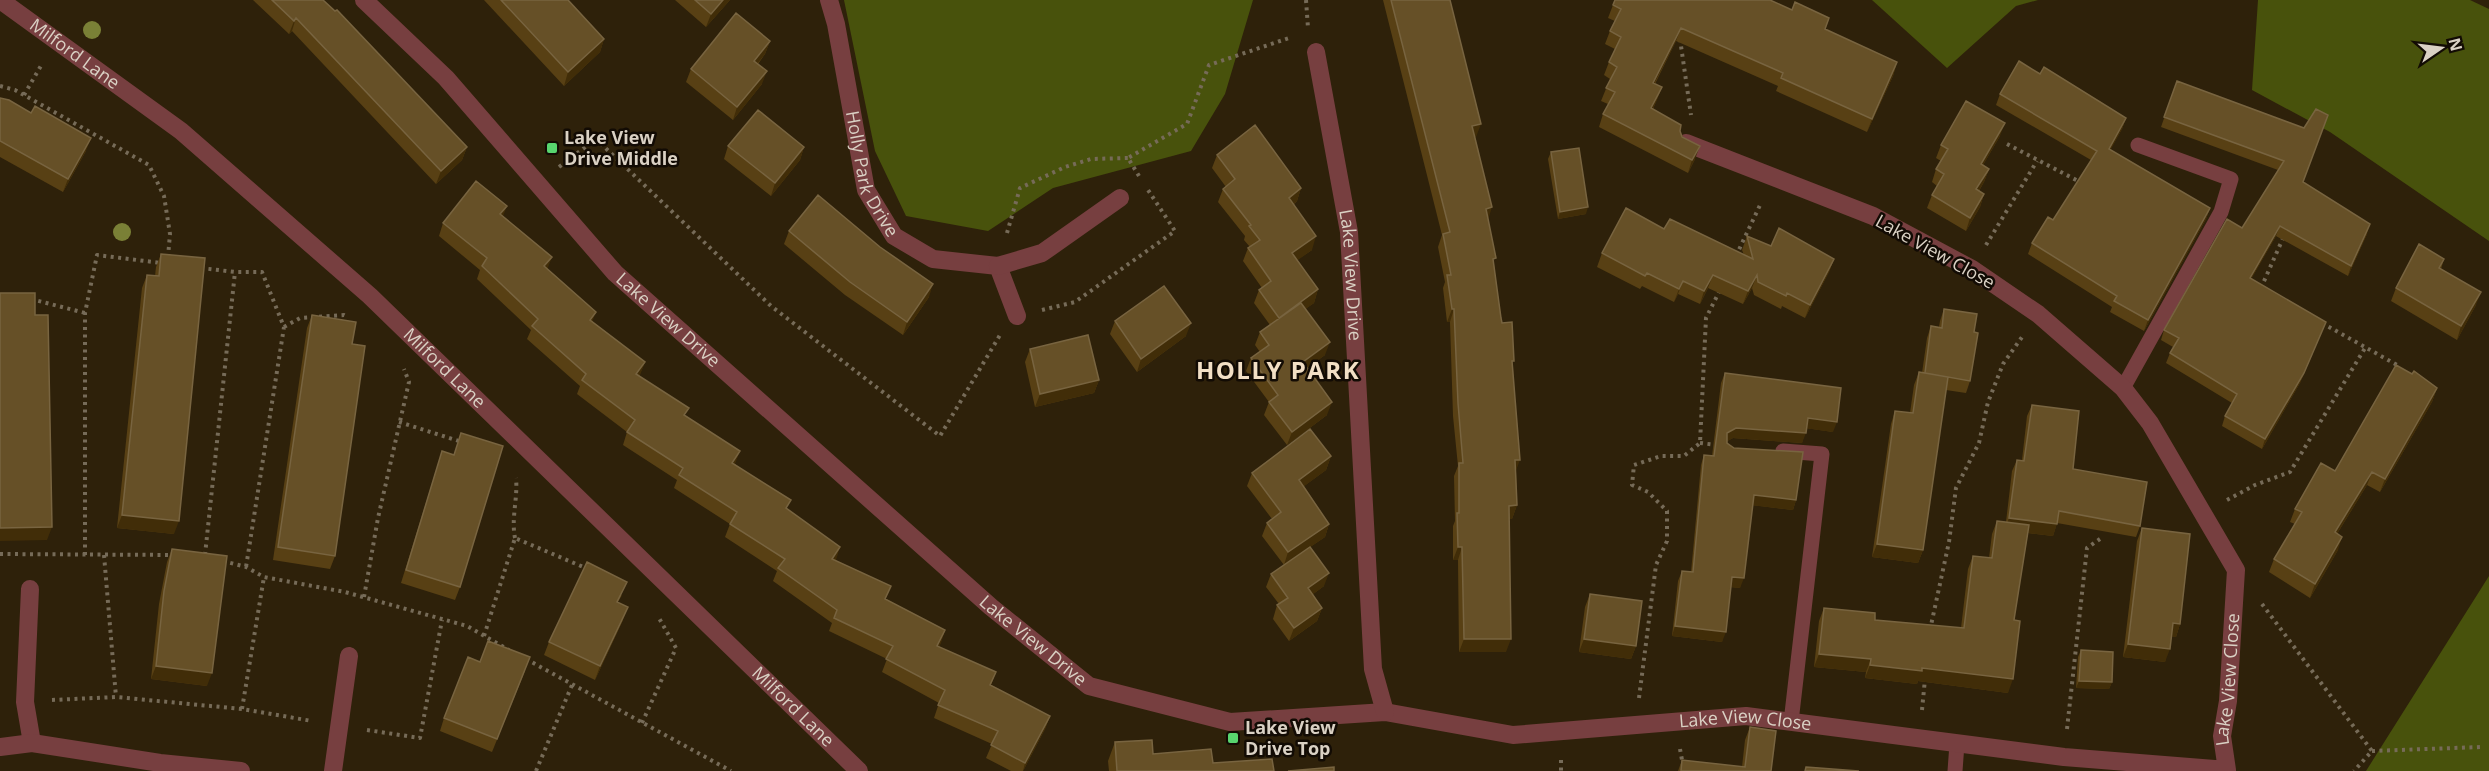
<svg xmlns="http://www.w3.org/2000/svg" width="2489" height="771" viewBox="0 0 2489 771" font-family="'Open Sans',sans-serif">
<style>
.forest{fill:#48520c}
.lines{fill:none;stroke-linecap:round;stroke-linejoin:round}
.path{stroke:#766b58;stroke-width:4;stroke-dasharray:3 4.5;stroke-linecap:butt}
.lane{stroke:#773f40;stroke-width:15}
.street{stroke:#773f40;stroke-width:18}
.tree{fill:#7a8036}
.wall{fill:#584014}
.shaded-wall{fill:#412d08}
.building{fill:#665027;stroke:#786440;stroke-width:1.5}
.poi-dot{fill:#58d56f;stroke:#120b04;stroke-width:2}
.labels{text-anchor:middle;stroke-width:5;stroke-linejoin:round;paint-order:stroke}
.street-label{font-size:18px;fill:#dad1c4;stroke:#120b04}
.poi-label{font-size:18px;font-weight:bold;fill:#dad1c4;stroke:#120b04;text-anchor:start}
.district-label{font-size:24px;font-weight:bold;letter-spacing:1.5px;fill:#f2dfc5;stroke:#120b04}
</style>
<rect width="100%" height="100%" fill="#2e210a"/>
<path class="forest" d="M844,0H1253L1225,94L1191,151L1053,188L988,231L906,216L875,151Z
M1872,0H2038L2016,6L1947,68Z
M2258,0H2470L2489,9V241L2330,132L2252,90Z
M2489,576V771H2366Z"/>
<g class="lines">
<path class="path" d="M1306,0L1308,28
M1680,39L1691,115
M0,86L15,90L149,165L164,196L170,234L168,257
M24,95L42,64
M2007,144L2082,183
M559,167L596,139L771,306L940,436L1000,335
M1139,176L1128,158L1187,124L1209,65L1292,37
M1007,233L1020,188L1065,167L1091,159L1128,158
M1986,245L2037,161
M1736,256L1761,203
M201,268L235,272H262L284,327L246,567
M2261,288L2284,236
M31,299L85,313
M1042,310L1075,302L1175,231L1148,190
M2322,323L2397,365
M284,327L300,318L344,315L348,317
M399,422L462,442
M1700,443L1717,445
M2227,500L2255,485L2290,472L2365,348
M515,538C511,518 518,498 516,478
M0,554L175,555
M85,555V313L97,255L161,263
M104,555L116,697
M205,555L235,272
M223,561L246,567L264,577L345,592L467,626L509,650
M364,597L378,518L409,382L404,369
M2262,604L2372,751L2354,771
M1930,630L1949,542L1956,488L1979,443L1988,402L2003,364L2022,337
M484,636L515,538L588,569
M526,659L731,771
M1639,698L1656,565L1667,541V511L1648,492L1632,485L1634,465L1661,456H1684L1700,443L1706,318L1720,290
M52,700L116,697L242,709L312,721
M242,709L264,577
M1922,710L1925,679
M642,723L676,648L659,618
M2067,729L2087,548L2100,539
M367,730L420,738L442,620
M1680,749L1684,771
M2372,751L2481,747
M1561,760V771
M536,771L572,685"/>
<path class="lane" d="M2123,388L2221,212L2231,179L2138,145
M1783,451L1822,454L1791,722
M1955,771L1957,744"/>
<g class="street">
<path id="s1" d="M0,0L181,131L370,296L859,771"/>
<path id="s2" d="M364,0L446,78L615,273L991,607L1089,686L1230,722L1385,712L1513,735L1746,716L2064,757L2227,770L2222,736L2228,701L2236,570L2150,423L2123,388L2038,314L1972,269L1873,216L1686,143"/>
<path id="s3" d="M829,0L836,24L866,190L894,236L933,259L998,266L1017,316"/>
<path id="s4" d="M1316,52L1349,232L1373,669L1385,712"/>
<path d="M998,266L1042,253L1120,198"/>
<path d="M30,589L25,702L32,743"/>
<path d="M0,747L32,743L160,763L241,771"/>
<path d="M333,771L349,656"/>
</g>
</g>
<g class="tree">
<circle cx="92" cy="30" r="9"/>
<circle cx="122" cy="232" r="9"/>
</g>
<path class="wall" d="M253,0H323L467,147L462,160L436,184L292,31L289,34Z
M484,0H568L604,39L600,52L564,86Z
M675,0H730L706,27Z
M1383,0H1450L1476,137H1475L1488,219L1501,318L1513,366L1517,505L1512,519H1509L1506,652H1459L1458,560H1453V526L1455,521L1454,476L1458,466L1453,416L1450,322H1447L1443,288L1445,282L1438,247L1442,235Z
M1613,5L1792,10L1829,18L1825,30L1897,62L1893,76L1867,132L1776,91L1778,86L1676,41L1655,84L1662,87L1653,109L1680,131L1695,159L1688,173L1599,127L1603,114L1608,104L1601,101L1610,79L1604,75L1609,62L1615,49L1605,44L1610,31L1615,21L1608,18Z
M770,41L765,54L758,64L762,84L733,120L686,82L691,69Z
M2040,74L2126,118L2122,129L2110,150L2210,208L2206,219L2144,331L2110,312L2112,307L2028,254L2032,243L2053,220L2091,160L1996,105L2000,94Z
M2177,81L2304,128L2303,182L2367,234L2348,276L2276,236L2251,279L2326,322L2300,383L2262,449L2222,426L2225,416L2232,403L2166,363L2170,353L2173,347L2161,340L2164,330L2242,228L2278,170L2161,127Z
M0,98L31,113L86,151L63,192L0,157Z
M2000,136L1983,165L1989,169L1984,182L1979,191L1984,194L1980,207L1966,231L1927,208L1932,195L1937,186L1932,182L1936,169L1941,161L1936,158L1941,145Z
M728,146L804,147L800,160L771,196L724,159Z
M1551,152L1586,214L1558,219L1548,159Z
M1217,155L1301,188L1297,201L1294,204L1312,250L1297,260L1318,289L1314,303L1305,309L1325,355L1307,368L1327,415L1287,445L1264,415L1269,402L1246,371L1251,358L1260,352L1255,345L1260,332L1270,325L1254,303L1259,290L1262,288L1243,261L1248,248L1250,247L1244,240L1245,236L1218,202L1223,189L1226,187L1212,168Z
M503,217L593,322L645,362L639,376L686,416L735,464L788,509L836,560L886,599L945,630L939,647L996,672L991,685L1050,716L1045,729L1023,771H1011L986,758L992,744L934,718L939,703L882,672L887,659L829,631L832,623L773,581L777,571L725,537L730,524L674,488L677,480L623,445L627,432L577,394L580,386L527,339L531,330L477,279L480,270L439,236L443,223Z
M789,231L929,297L903,335L845,295L784,244Z
M1747,236L1771,246L1834,259L1829,272L1805,318L1782,306L1781,309L1754,295L1752,288L1743,304L1708,288L1700,304L1678,294L1674,302L1642,286L1640,289L1597,267L1602,253L1744,255L1742,250Z
M161,254L174,534L117,528L142,288L147,275L155,276L156,267Z
M2444,259L2441,269L2476,305L2457,340L2391,301L2396,288Z
M1944,309L1974,332L1970,381L1966,393L1946,390L1923,550L1918,563L1872,557L1891,424L1895,411L1910,413L1914,385L1919,372L1922,373L1927,338L1931,326L1939,327L1940,321Z
M312,315L352,344L335,556L330,569L273,560L307,328Z
M1115,321L1186,336L1137,372L1110,334Z
M1030,349L1099,380L1094,393L1035,407L1025,362Z
M1725,373L1833,432L1806,428L1802,443L1733,438L1727,441V443L1796,500L1793,510L1752,505L1740,588L1731,587L1722,642L1672,636L1678,581L1682,571L1691,572L1701,465L1704,455L1712,456L1721,383Z
M2437,388L2432,402L2380,492L2367,485L2337,534L2338,550L2310,598L2269,572L2274,559L2295,524L2290,522L2295,509Z
M2032,405L2073,469L2140,526L2136,537L2057,523L2053,536L2028,533L2014,620L2008,693L1918,681L1917,684L1865,678L1866,672L1814,667L1819,621L1824,608L1875,620L1961,628L1968,569L1973,556L1989,558L1992,534L1997,521L2006,522L2012,471L2017,460H2022L2027,416Z
M461,433L460,587L455,600L401,583L442,451L454,455Z
M1331,456L1326,470L1304,486L1329,524L1325,537L1310,547L1324,586L1313,594L1322,608L1317,621L1289,641L1273,619L1277,605L1279,604L1266,587L1271,574L1284,565L1262,536L1267,523L1272,519L1247,486L1252,473Z
M2142,528L2180,624L2176,637L2171,636L2165,662L2123,657L2137,541Z
M172,549L207,686L151,679L159,604L167,562Z
M1590,594L1636,646L1631,659L1579,652L1585,607Z
M622,595L618,602L623,620L595,680L544,655L549,642Z
M2081,650L2112,682L2109,689L2076,688L2078,657Z
M480,662L525,671L492,752L440,731L444,718Z
M1750,727L1771,771H1678L1682,760L1742,767L1745,740Z
M1115,742L1153,754L1274,771H1109L1108,761Z"/>
<path class="shaded-wall" d="M723,0H730L706,27L711,14Z
M296,18L292,31L289,34L294,21Z
M1681,28L1676,41L1648,96L1653,83Z
M604,39L600,52L564,86L568,72Z
M770,41L765,54L749,74L754,61Z
M1897,62L1893,76L1867,132L1872,119Z
M767,71L762,84L733,120L737,107Z
M1662,87L1657,100L1647,121L1651,108Z
M2126,118L2122,129L2105,160L2109,149Z
M2005,123L2000,136L1976,177L1981,164Z
M1481,124L1476,137L1467,139L1472,126Z
M91,138L86,151L63,192L68,179Z
M1700,146L1695,159L1688,173L1692,160Z
M467,147L462,160L436,184L441,171Z
M804,147L800,160L771,196L775,183Z
M1989,169L1984,182L1972,202L1976,189Z
M1301,188L1297,201L1285,211L1289,198Z
M1984,194L1980,207L1966,231L1970,218Z
M507,206L502,219L500,214Z
M1492,207L1488,220L1486,209Z
M1588,207L1586,214L1558,219L1560,212Z
M2210,208L2206,219L2144,331L2148,320Z
M2370,224L2367,234L2348,276L2351,266Z
M2280,226L2276,236L2246,288L2250,278Z
M1316,236L1312,250L1288,267L1292,253Z
M552,257L547,270L544,266Z
M1834,259L1829,272L1805,318L1810,305Z
M1713,275L1708,288L1700,304L1704,291Z
M1757,275L1752,288L1743,304L1748,291Z
M1683,281L1678,294L1674,302L1679,289Z
M933,284L929,297L903,335L907,322Z
M1318,289L1314,303L1275,331L1279,318Z
M2481,292L2476,305L2457,340L2461,326Z
M1452,309H1454L1450,322H1447Z
M596,312L591,325L590,320Z
M2326,322L2300,383L2262,449L2265,439Z
M1191,323L1186,336L1137,372L1141,359Z
M1330,342L1325,355L1298,375L1303,362Z
M645,362L640,375L631,387L636,374Z
M1099,380L1094,393L1035,407L1040,394Z
M2437,388L2432,402L2380,492L2385,479Z
M1332,402L1327,415L1287,445L1292,432Z
M1808,418L1837,422L1833,432L1804,428Z
M1736,428L1806,433L1802,443L1733,438L1724,443L1727,433Z
M740,451L735,464L732,463Z
M1331,456L1326,470L1295,493L1299,480Z
M1515,460H1520L1515,473Z
M2372,472L2367,485L2330,545L2335,532Z
M1754,495L1796,500L1793,510L1750,505Z
M1517,505L1512,519H1504L1509,506Z
M122,515L179,521L174,534L117,528Z
M2009,518L2057,524L2053,536L2005,530Z
M1329,524L1325,537L1284,565L1288,552Z
M52,527L47,540L0,541V528Z
M2342,537L2338,550L2310,598L2315,584Z
M1877,544L1923,550L1918,563L1872,557Z
M840,547L836,560L832,559Z
M1458,547H1462L1458,560H1453Z
M1329,573L1324,586L1304,601L1308,588Z
M1732,577L1744,578L1740,588L1728,587Z
M628,607L623,620L595,680L600,666Z
M1322,608L1317,621L1289,641L1294,628Z
M2173,623L2180,624L2176,637L2168,636Z
M1675,626L1726,632L1722,642L1672,636Z
M945,630L941,643L932,660L937,646Z
M1464,639H1511L1506,652H1459Z
M1584,639L1636,646L1631,659L1579,652Z
M2128,644L2170,649L2165,662L2123,657Z
M1819,654L1871,659L1866,672L1814,667Z
M1870,665L1922,668L2013,679L2008,693L1918,681L1917,684L1865,678Z
M156,666L212,673L207,686L151,679Z
M2079,681L2112,682L2109,689L2076,688Z
M1050,716L1045,729L1023,771L1025,763Z"/>
<path class="building" d="M272,0H323L335,11L337,10L467,147L441,171L296,18L294,21Z
M501,0H568L604,39L568,72Z
M695,0H723L711,14Z
M1391,0H1450L1481,124L1472,126L1492,207L1486,209L1496,258L1493,259L1501,318L1502,323L1512,322L1514,361H1512L1520,460H1515L1517,505L1509,506L1511,639H1464L1462,547H1458L1457,513H1459V463H1463L1458,403L1454,309H1452L1447,275H1451L1443,234L1450,232Z
M1615,0H1770L1792,10L1795,2L1829,18L1825,29L1897,62L1872,119L1781,78L1783,73L1681,28L1653,83L1662,87L1651,108L1681,125L1680,131L1682,137L1700,146L1692,160L1603,114L1615,92L1606,88L1617,67L1609,62L1621,37L1610,31L1621,9L1613,5Z
M736,13L770,41L754,61L767,71L737,107L691,69Z
M2019,61L2040,74L2044,67L2126,118L2109,149L2210,208L2148,320L2114,301L2117,296L2032,243L2048,217L2053,220L2097,151L2000,94Z
M2177,81L2304,128L2316,109L2328,115L2303,182L2370,224L2351,266L2280,226L2250,278L2326,322L2304,373L2265,439L2225,416L2237,394L2170,353L2179,338L2164,330L2227,219L2242,228L2284,161L2164,117Z
M0,98L9,100L31,113L35,106L91,138L68,179L0,141Z
M1966,101L2005,123L1981,164L1989,169L1976,189L1984,194L1970,218L1932,195L1944,174L1936,169L1948,149L1941,145Z
M758,110L804,147L775,183L728,146Z
M1255,125L1301,188L1289,198L1316,236L1292,253L1318,289L1279,318L1259,290L1271,281L1248,248L1260,240L1249,226L1251,225L1223,189L1235,179L1217,155Z
M1579,148L1588,207L1560,212L1551,152Z
M476,181L507,206L500,214L552,257L544,266L596,312L590,320L645,362L636,374L689,408L684,415L740,451L732,463L791,500L786,508L840,547L832,559L891,586L885,599L945,630L937,646L996,672L990,685L1050,716L1025,763L991,745L998,731L938,705L945,690L886,659L893,646L834,618L837,610L778,568L785,559L730,524L737,512L679,475L683,468L627,432L635,420L582,380L586,374L532,326L538,319L482,266L487,258L443,223Z
M818,195L880,247L933,284L907,322L850,282L789,231Z
M1626,208L1664,229L1670,219L1753,259L1747,236L1771,246L1779,228L1834,259L1810,305L1787,293L1786,296L1758,282L1757,275L1748,291L1713,275L1704,291L1683,281L1679,289L1647,273L1645,276L1602,253Z
M2419,244L2444,259L2439,268L2481,292L2461,326L2396,288Z
M161,254L205,258L179,521L122,515L147,275L159,276Z
M1164,286L1191,323L1141,359L1115,321Z
M0,293H35V315H48L52,527L0,528Z
M1301,303L1330,342L1303,362L1332,402L1292,432L1269,402L1278,395L1251,358L1269,345L1260,332Z
M1944,309L1977,314L1974,332L1978,333L1970,381L1925,373L1931,326L1942,328Z
M312,315L356,322L352,344L365,346L335,556L278,547Z
M1088,335L1099,380L1040,394L1030,349Z
M2396,365L2412,374L2414,371L2437,388L2385,479L2372,472L2335,532L2342,537L2315,584L2274,559L2302,512L2295,509L2321,463L2335,471Z
M1919,372L1948,377L1923,550L1877,544L1895,411L1913,413Z
M1725,373L1841,388L1837,422L1808,418L1806,433L1736,428L1727,433V443L1734,448L1803,452L1796,500L1754,495L1744,578L1732,577L1726,632L1675,626L1682,571L1693,572L1704,455L1714,456Z
M2032,405L2079,411L2073,469L2147,482L2140,526L2059,511L2057,524L2009,518L2017,460L2024,461Z
M1310,429L1331,456L1299,480L1329,524L1288,552L1267,523L1281,512L1252,473Z
M461,433L503,446L460,587L406,570L442,451L454,455Z
M1997,521L2029,525L2014,620L2020,621L2013,679L1922,668V671L1870,665L1871,659L1819,654L1824,608L1875,613V620L1964,628L1973,556L1992,558Z
M2142,528L2190,534L2180,624L2173,623L2170,649L2128,644Z
M1310,547L1329,573L1308,588L1322,608L1294,628L1277,605L1288,598L1271,574Z
M172,549L227,556L212,673L156,666L164,591Z
M587,562L627,582L617,602L628,607L600,666L549,642Z
M1590,594L1642,601L1636,646L1584,639Z
M488,641L530,657L497,739L444,718L468,657L480,662Z
M2081,650L2113,652L2112,682L2079,681Z
M1750,727L1776,731L1771,771H1681L1682,760L1745,767Z
M1152,740L1153,754L1211,749L1213,763L1272,759L1274,771H1117L1115,742Z
M1334,767V771H1288Z
M1806,767L1859,771H1805Z"/>
<g class="poi-dot">
<rect x="546" y="142" width="12" height="12" rx="3"/>
<rect x="1227" y="732" width="12" height="12" rx="3"/>
</g>
<g class="labels">
<g class="street-label">
<text dy="6" stroke="none"><textPath href="#s1" startOffset="92">Milford Lane</textPath></text>
<text dy="6" stroke="none"><textPath href="#s3" startOffset="180">Holly Park Drive</textPath></text>
<text transform="translate(1935 252) rotate(29)" y="6">Lake View Close</text>
<text dy="6" stroke="none"><textPath href="#s4" startOffset="226">Lake View Drive</textPath></text>
<text dy="6" stroke="none"><textPath href="#s2" startOffset="442">Lake View Drive</textPath></text>
<text dy="6" stroke="none"><textPath href="#s1" startOffset="578">Milford Lane</textPath></text>
<text dy="6" stroke="none"><textPath href="#s2" startOffset="928">Lake View Drive</textPath></text>
<text dy="6" stroke="none"><textPath href="#s2" startOffset="2240">Lake View Close</textPath></text>
<text dy="6" stroke="none"><textPath href="#s1" startOffset="1064">Milford Lane</textPath></text>
<text dy="6" stroke="none"><textPath href="#s2" startOffset="1664">Lake View Close</textPath></text>
</g>
<g class="poi-label">
<text x="564" y="144">Lake View<tspan x="564" dy="21">Drive Middle</tspan></text>
<text x="1245" y="734">Lake View<tspan x="1245" dy="21">Drive Top</tspan></text>
</g>
<g class="district-label">
<text x="1278" y="379">HOLLY PARK</text>
</g>
</g>
<g transform="translate(2441 48) rotate(76)" stroke="#120b04" stroke-width="4.5" paint-order="stroke">
<path d="M0-4.5L10 22L0 15L-10 22Z" fill="#dad1c4"/>
<text y="-9" font-size="16" font-weight="bold" text-anchor="middle" fill="#dad1c4">N</text>
</g>
</svg>
